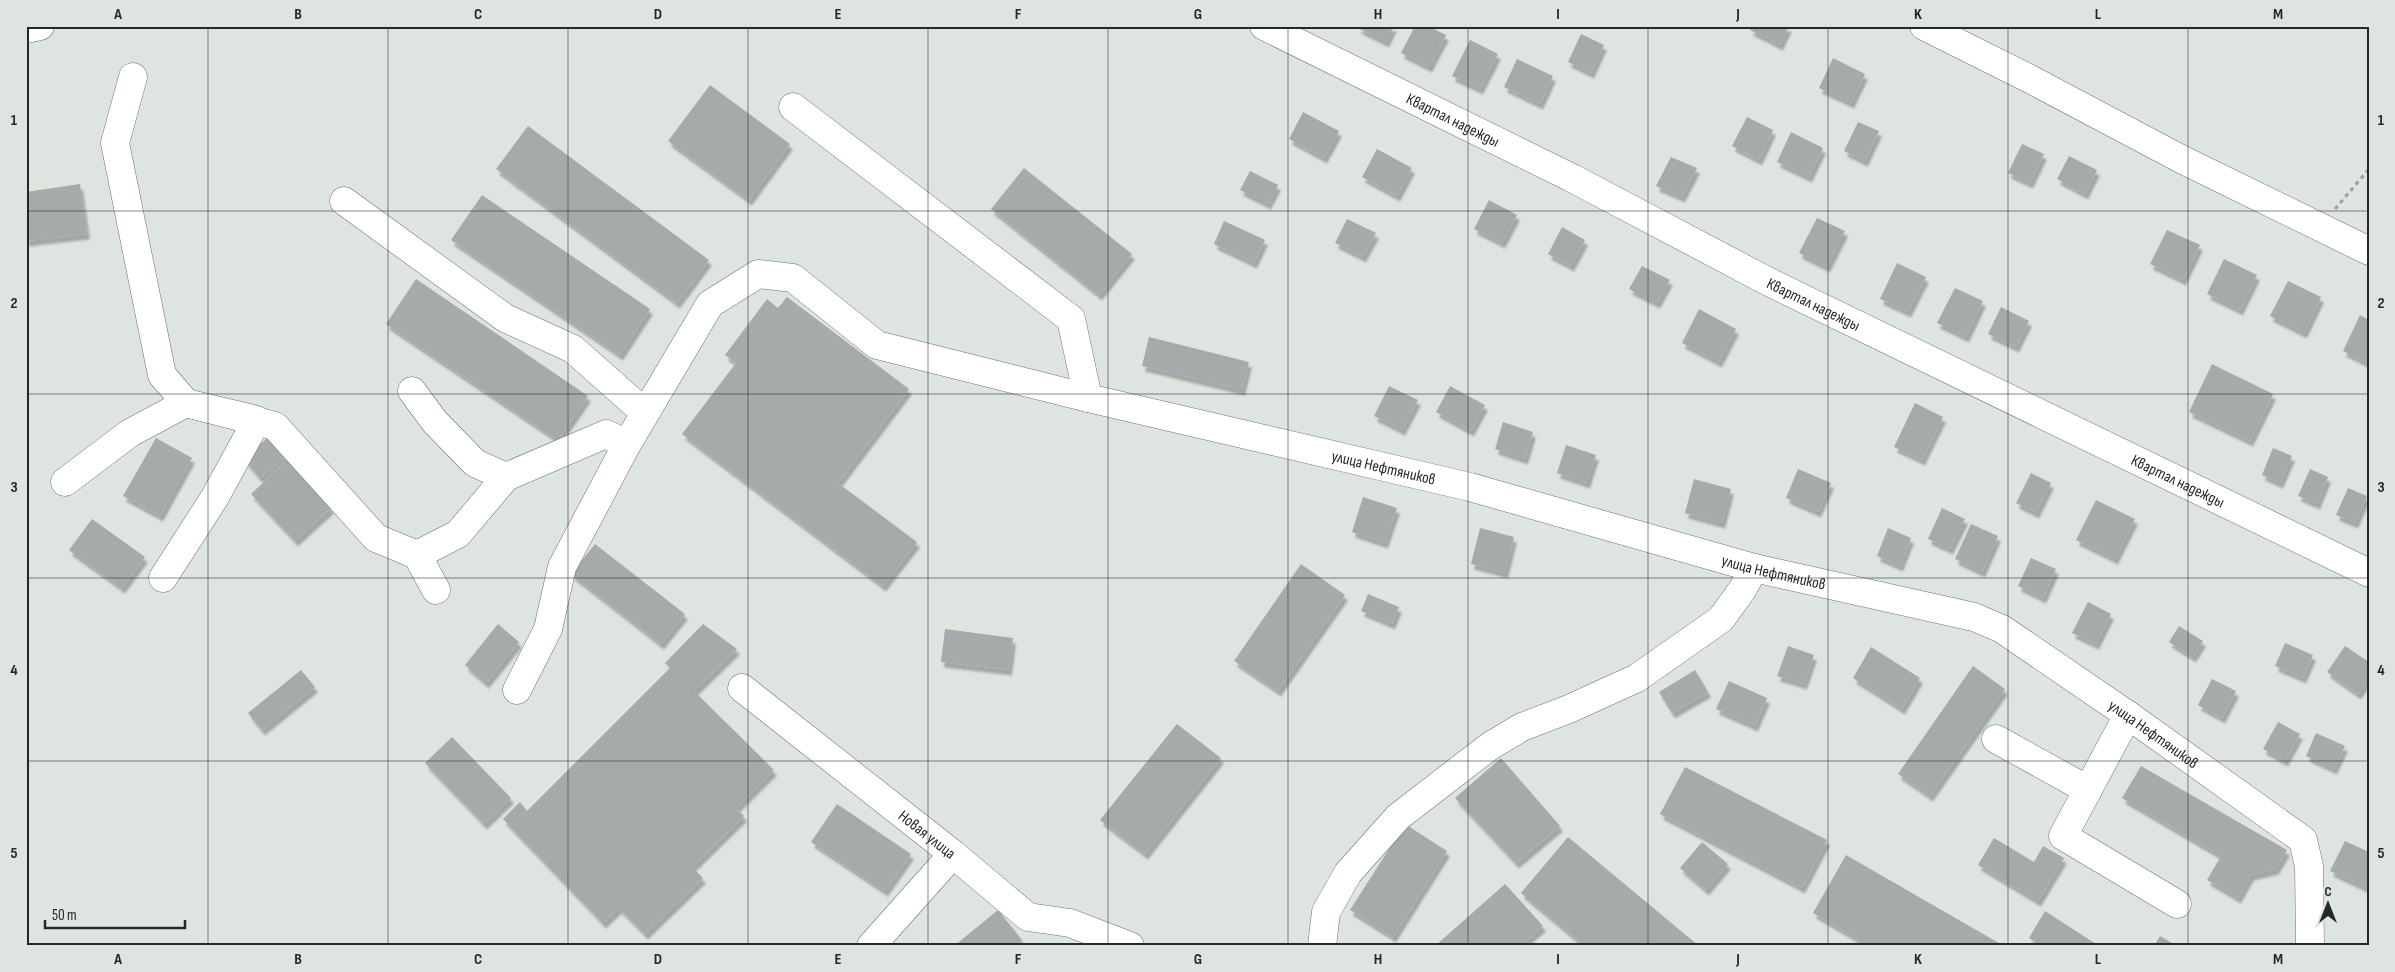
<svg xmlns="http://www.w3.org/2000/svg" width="2395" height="972" viewBox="0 0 2395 972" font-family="'Sofia Sans Condensed',sans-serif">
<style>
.building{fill:#a4abaa;filter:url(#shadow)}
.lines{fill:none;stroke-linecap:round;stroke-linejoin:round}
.minor-casing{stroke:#6e736f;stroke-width:29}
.path{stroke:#9ba09d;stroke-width:3;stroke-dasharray:4 4;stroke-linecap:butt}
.minor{stroke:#fff;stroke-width:28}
.grid{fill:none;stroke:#262827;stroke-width:1;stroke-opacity:0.55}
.labels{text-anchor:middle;stroke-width:4.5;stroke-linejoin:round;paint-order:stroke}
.street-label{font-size:16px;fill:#262827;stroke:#dee4e0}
.neatline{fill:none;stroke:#262827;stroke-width:2}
.grid-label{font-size:16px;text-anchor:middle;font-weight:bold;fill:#262827}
</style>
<defs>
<filter id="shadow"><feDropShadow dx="3" dy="5.5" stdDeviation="1" flood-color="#0004"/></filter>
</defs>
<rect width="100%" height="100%" fill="#dee4e0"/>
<path class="building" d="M1359,26H1394L1386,42L1358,28Z
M1415,26H1428L1446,35L1429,67L1401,53Z
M1753,26H1789L1780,45L1750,30Z
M1581,34L1604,45L1591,73L1568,62Z
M1470,40L1498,54L1480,89L1452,76Z
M1833,58L1865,74L1851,103L1819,88Z
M1517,59L1553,76L1540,104L1504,87Z
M710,85L790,144L749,200L668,141Z
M1303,112L1339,131L1324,158L1289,139Z
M1747,117L1773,130L1759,160L1732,146Z
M1858,122L1879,131L1865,161L1844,151Z
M528,126L709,260L677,303L496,169Z
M1791,132L1823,148L1809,177L1777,162Z
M2022,144L2044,154L2030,183L2008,173Z
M1377,149L1412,168L1397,196L1362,177Z
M2069,156L2097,170L2085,194L2057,179Z
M1671,157L1697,168L1682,197L1656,186Z
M1024,168L1132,254L1099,295L991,209Z
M1250,171L1278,185L1268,204L1240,190Z
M80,184L87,234L26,241V192Z
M482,195L650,309L620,355L451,240Z
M1489,200L1517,215L1502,243L1474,229Z
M1817,218L1845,231L1827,267L1799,253Z
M1347,219L1376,233L1363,257L1335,243Z
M1224,221L1265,240L1254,263L1214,244Z
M1562,227L1585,240L1571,266L1548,254Z
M2167,230L2200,245L2183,280L2150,264Z
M2224,259L2257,275L2240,310L2207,294Z
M1897,263L1926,277L1908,312L1880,299Z
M1642,266L1670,280L1657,303L1629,289Z
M416,279L588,396L558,440L386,324Z
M2288,281L2321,297L2304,333L2270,316Z
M1955,288L1983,301L1966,337L1937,323Z
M787,297L909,389L838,483L917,542L883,586L682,434L736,363L725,355L767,299L778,308Z
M2001,307L2029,321L2016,347L1988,334Z
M1699,309L1736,329L1719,362L1682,343Z
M2360,315L2369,320V364L2343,351Z
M1149,337L1249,362L1242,390L1142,366Z
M2212,364L2273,394L2250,441L2189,412Z
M1389,386L1418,400L1402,430L1374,416Z
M1450,386L1485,405L1471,431L1436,412Z
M1915,403L1943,417L1922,460L1894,447Z
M1503,422L1533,432L1525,459L1495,449Z
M270,436L286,456L260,478L243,458Z
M156,438L192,458L160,516L123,496Z
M1566,445L1596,455L1587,483L1557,473Z
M2273,448L2292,456L2280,483L2262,475Z
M287,460L331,508L295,541L251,494Z
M1798,469L1831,483L1818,512L1786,498Z
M2310,469L2328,477L2317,504L2298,496Z
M2031,473L2051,483L2036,513L2016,503Z
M1694,479L1731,489L1722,523L1685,513Z
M2348,488L2367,496L2355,523L2336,515Z
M1363,497L1397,508L1385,543L1352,532Z
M2096,500L2135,519L2115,559L2076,540Z
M1942,508L1965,519L1950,549L1928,539Z
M92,519L145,557L122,588L69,550Z
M1971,524L1998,536L1982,572L1955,559Z
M1480,528L1514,537L1505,573L1471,564Z
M1888,528L1911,538L1900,566L1877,556Z
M595,544L685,614L661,644L571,574Z
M2031,558L2056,569L2043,598L2018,586Z
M1301,564L1345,595L1278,691L1234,661Z
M1368,594L1399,607L1392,624L1361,611Z
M2088,602L2111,614L2096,644L2072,633Z
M498,624L519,642L486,683L465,665Z
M703,624L737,649L694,691L774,770L736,808L744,816L692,867L703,878L645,934L619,908L603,923L503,819L520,802L527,811L670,668L665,663Z
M2179,626L2203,641L2193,657L2169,642Z
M945,629L1013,638L1009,670L941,662Z
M2285,643L2313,655L2303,678L2275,666Z
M1788,646L1814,655L1804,684L1777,676Z
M2345,646L2369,662V678L2358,694L2327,672Z
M1871,647L1920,678L1902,709L1853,678Z
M1973,666L2005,689L1930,796L1898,774Z
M301,670L315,687L262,730L248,713Z
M1695,670L1708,692L1672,713L1659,692Z
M2212,679L2236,691L2222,718L2198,705Z
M1729,681L1767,698L1755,726L1716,709Z
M2278,722L2300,734L2285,761L2263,749Z
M1177,724L1221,758L1145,854L1100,820Z
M2316,733L2345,746L2334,769L2306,756Z
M452,737L511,798L484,824L425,763Z
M1501,758L1560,826L1516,863L1455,798Z
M2141,766L2287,850L2276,869L2251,875L2238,898L2207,880L2221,856L2122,798Z
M1685,767L1827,840L1802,888L1660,814Z
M837,804L911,854L885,891L811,842Z
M1405,824L1447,851L1393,937L1350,910Z
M1568,837L1699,946H1585L1521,893Z
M1994,838L2034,862L2043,846L2064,858L2038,901L1978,865Z
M2345,841L2369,852V889L2330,871Z
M1702,842L1728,864L1706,890L1680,868Z
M1846,855L2004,946H1870L1813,913Z
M1505,884L1543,926L1520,946H1435Z
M998,910L1022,940L1015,946H954Z
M2045,911L2099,946H2042L2029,938Z
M2160,936L2177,946H2154Z"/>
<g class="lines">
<g class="minor-casing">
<g id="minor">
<path id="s1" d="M1264,26L1572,178L1771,283L2369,573"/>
<path d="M1924,26L2032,80L2181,159L2369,251"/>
<path d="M26,29L40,26"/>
<path d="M133,77L115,143L162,375L186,403L257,420L215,497L163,578"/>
<path d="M793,107L1071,319L1088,398"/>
<path d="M344,201L505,318L573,349L644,412"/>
<path d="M412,391L435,422L475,463L506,477"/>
<path id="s2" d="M65,482L130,433L186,403L275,426L376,538L417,555L458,534L506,477L606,434L627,444L710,304L758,274L793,278L877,345L1088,398L1470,487L1754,568L1974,617L2002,629L2128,715L2303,840L2309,866L2310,946"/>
<path d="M417,555L436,590"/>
<path id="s3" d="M742,688L953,854L1028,917L1070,923L1130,946"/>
<path d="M517,690L548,629L562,567L627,444"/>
<path d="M2128,715L2063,836L2177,904"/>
<path d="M1996,739L2088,790"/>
<path d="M871,946L953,854"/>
<path d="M1322,946L1326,912L1348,873L1398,817L1490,746L1522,727L1569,709L1637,678L1721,619L1742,590L1754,568"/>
</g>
</g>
<path class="path" d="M2335,209L2369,169"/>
<use href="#minor" class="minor"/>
</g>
<path class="grid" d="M208,26V946M388,26V946M568,26V946M748,26V946M928,26V946M1108,26V946M1288,26V946M1468,26V946M1648,26V946M1828,26V946M2008,26V946M2188,26V946M26,211H2369M26,394H2369M26,578H2369M26,761H2369"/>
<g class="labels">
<g class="street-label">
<text dy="6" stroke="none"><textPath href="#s1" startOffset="211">Квартал надежды</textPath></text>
<text dy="6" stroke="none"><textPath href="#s1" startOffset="616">Квартал надежды</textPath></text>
<text dy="6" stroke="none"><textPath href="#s2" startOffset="1568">улица Нефтяников</textPath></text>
<text dy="6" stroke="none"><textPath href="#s1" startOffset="1021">Квартал надежды</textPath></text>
<text dy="6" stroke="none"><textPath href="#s2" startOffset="1972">улица Нефтяников</textPath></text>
<text dy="6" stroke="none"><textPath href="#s2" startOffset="2392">улица Нефтяников</textPath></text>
<text dy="6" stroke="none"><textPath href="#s3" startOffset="236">Новая улица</textPath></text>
</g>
</g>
<rect width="2395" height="972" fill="none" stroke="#dee4e0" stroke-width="55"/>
<g transform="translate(2328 904)" stroke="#dee4e0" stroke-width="4" paint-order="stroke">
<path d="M0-4L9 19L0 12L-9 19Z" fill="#262827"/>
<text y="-8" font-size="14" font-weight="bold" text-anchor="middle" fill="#262827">С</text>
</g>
<path d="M45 920v8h140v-8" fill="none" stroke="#262827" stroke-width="2.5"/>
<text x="52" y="920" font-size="15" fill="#262827" stroke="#dee4e0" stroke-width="4" paint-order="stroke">50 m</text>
<rect x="28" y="28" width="2340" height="916" class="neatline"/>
<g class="grid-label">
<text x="118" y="19">A</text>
<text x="298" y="19">B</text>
<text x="478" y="19">C</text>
<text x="658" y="19">D</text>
<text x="838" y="19">E</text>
<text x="1018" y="19">F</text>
<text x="1198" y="19">G</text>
<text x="1378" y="19">H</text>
<text x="1558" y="19">I</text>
<text x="1738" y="19">J</text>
<text x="1918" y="19">K</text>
<text x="2098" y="19">L</text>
<text x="2278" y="19">M</text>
<text x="14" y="125">1</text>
<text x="2381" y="125">1</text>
<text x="14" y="308">2</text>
<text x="2381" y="308">2</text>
<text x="14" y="492">3</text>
<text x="2381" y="492">3</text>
<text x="14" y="675">4</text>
<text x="2381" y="675">4</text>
<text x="14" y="858">5</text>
<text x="2381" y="858">5</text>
<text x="118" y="964">A</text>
<text x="298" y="964">B</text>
<text x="478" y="964">C</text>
<text x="658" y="964">D</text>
<text x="838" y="964">E</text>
<text x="1018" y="964">F</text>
<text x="1198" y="964">G</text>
<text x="1378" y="964">H</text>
<text x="1558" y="964">I</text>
<text x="1738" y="964">J</text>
<text x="1918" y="964">K</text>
<text x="2098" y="964">L</text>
<text x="2278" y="964">M</text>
</g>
</svg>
